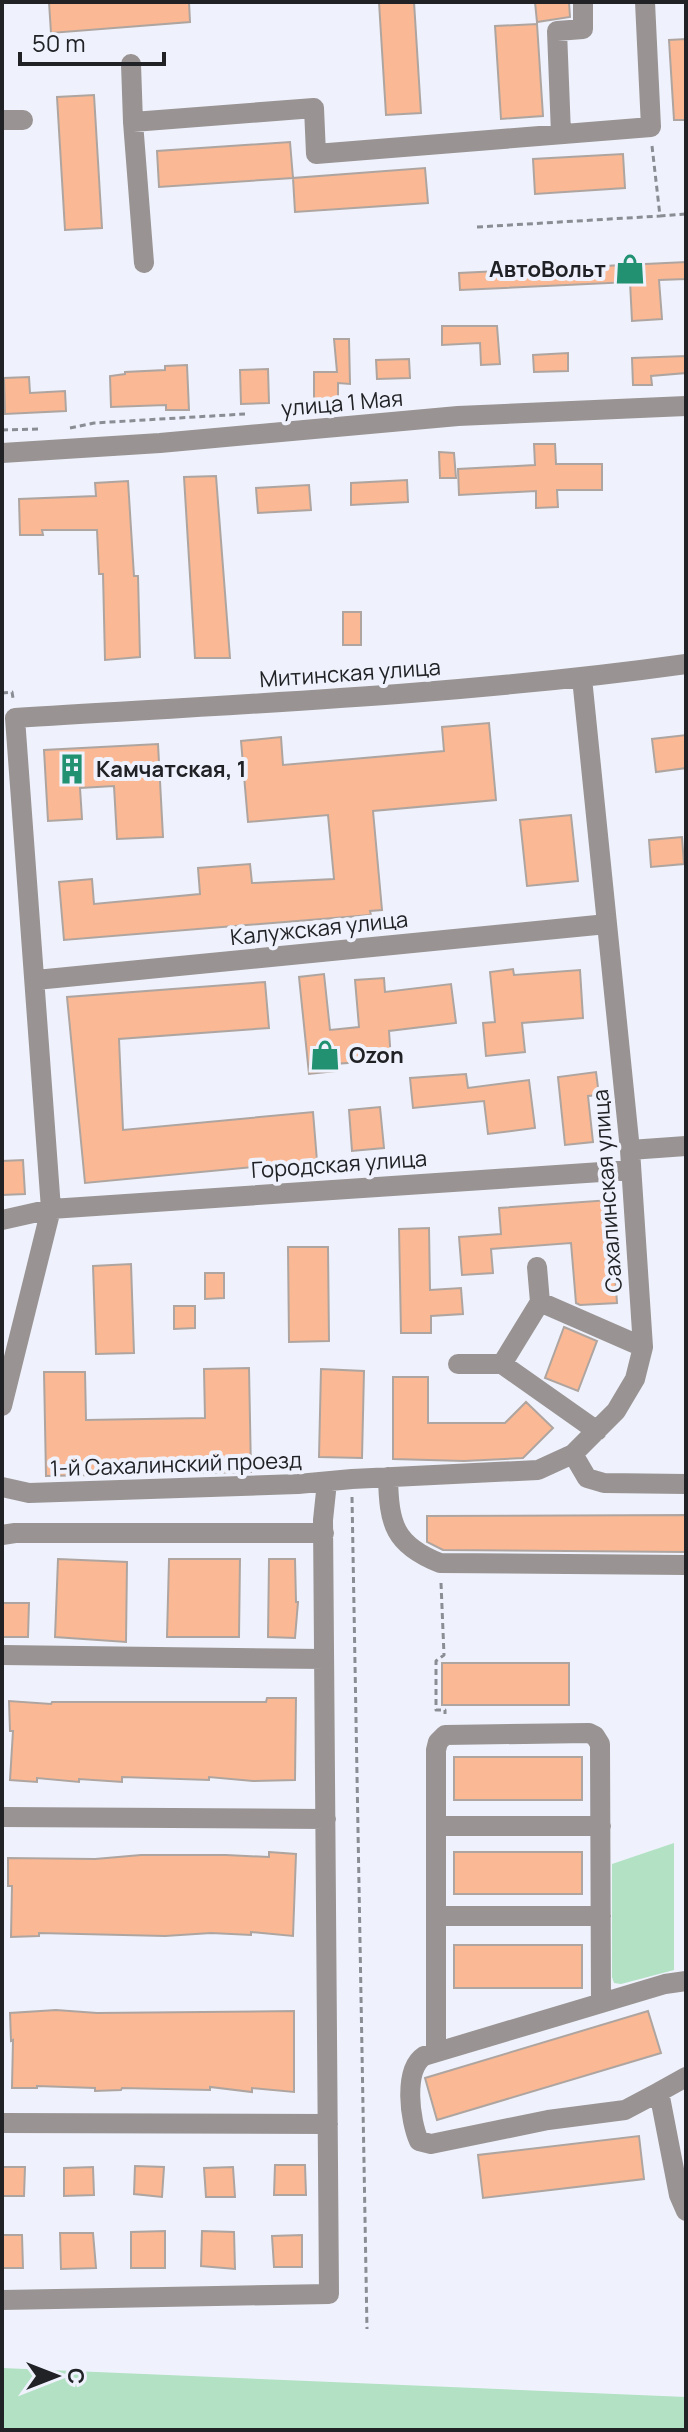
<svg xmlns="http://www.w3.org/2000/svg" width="688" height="2432" viewBox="0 0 688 2432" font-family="Manrope,sans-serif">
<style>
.green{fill:#b2e1c3}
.building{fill:#fab894;stroke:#afa5a0;stroke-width:2}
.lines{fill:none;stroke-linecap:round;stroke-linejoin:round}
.path{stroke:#8b8d94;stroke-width:3;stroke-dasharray:6 4;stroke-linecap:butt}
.minor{stroke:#999493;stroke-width:20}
.labels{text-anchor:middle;stroke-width:8;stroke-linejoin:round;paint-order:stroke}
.poi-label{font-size:22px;font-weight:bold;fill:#212226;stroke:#eff2fc;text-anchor:start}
.street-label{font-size:22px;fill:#212226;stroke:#eff2fc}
</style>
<rect width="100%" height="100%" fill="#eff2fc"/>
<path class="green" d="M674,1843V1970L621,1984L614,1983L612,1977V1864Z
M2,2368L686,2397V2430H2Z"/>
<path class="building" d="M49,2H189L190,22L51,33Z
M379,2H414L421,113L386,115Z
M535,2H569L570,17L537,22Z
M537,24L543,116L501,119L495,26Z
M686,39V120H674L669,40Z
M94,95L102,228L65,230L57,97Z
M290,142L293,178L159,187L157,151Z
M623,154L625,188L535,194L533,159Z
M425,168L428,203L295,212L293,178Z
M686,262V279L659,280L662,319L632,321L630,282L460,290L459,273Z
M442,326H497L500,364L481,365L480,343L442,345Z
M334,339H349L350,384L338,383V399H314V372H337Z
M568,353V371L534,372L533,355Z
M686,356V373L651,376L652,385H633L632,358Z
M409,359L410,378L377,379L376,360Z
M187,365L189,410H166V405L111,407L110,376L125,374V372L165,370V366Z
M268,369L269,403L241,404L240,370Z
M29,377L30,393L65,391L66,411L5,414L4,378Z
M534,444H555L556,464H602V490H557L558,507L536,508V491L459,495L458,469L535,465Z
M439,452L454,453L456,478H440Z
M216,476L230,658H195L184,477Z
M407,480L408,502L351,505V483Z
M128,481L134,576H138L140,657L105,660L103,574H99L97,530H42L43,535H20L19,499L96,496L95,483Z
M309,485L311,510L258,513L256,488Z
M343,612H361V645H343Z
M489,723L496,800L373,811L382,910L370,911L371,915L64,940L59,882L92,879L94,904L200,894L198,868L250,864L252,883L334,879L328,815L248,822L241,741L281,737L283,765L444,751L442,727Z
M686,735V768L656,772L652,739Z
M158,744L163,837L117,839L114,786L80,788L82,819L48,821L44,750Z
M571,815L578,881L527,886L520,820Z
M682,837L684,864L651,867L649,840Z
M513,969L514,975L580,970L583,1018L522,1023L525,1052L486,1056L483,1023L495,1022L490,972Z
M324,974L330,1030L359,1027L355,980L384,978L385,992L451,984L456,1023L389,1031L391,1060L334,1064L335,1071L309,1074L299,977Z
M265,982L269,1028L119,1039L123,1130L313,1112L317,1161L85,1183L67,997Z
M596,1072L599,1095L588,1096L593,1142L565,1145L558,1077Z
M466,1074L468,1088L529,1080L535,1128L488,1134L484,1101L413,1108L410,1078Z
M380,1107L384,1148L352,1151L349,1110Z
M23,1160L25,1194L2,1195V1161Z
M610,1200L617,1303L580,1305L576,1303L571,1243L491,1249L493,1273L462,1275L459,1237L501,1234L499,1208Z
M429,1228L430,1290L461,1288L463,1314L431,1316V1333H401L399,1229Z
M288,1247H328L329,1341L289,1342Z
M131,1264L134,1353L96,1354L93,1266Z
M205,1273H224V1298L205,1299Z
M174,1306H195V1328L174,1329Z
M564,1327L597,1341L578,1391L545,1378Z
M249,1368L251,1472L46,1476L44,1372H85L86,1420L205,1418L204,1369Z
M321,1369L364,1371L362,1458L319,1457Z
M393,1377H428V1423H505L526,1402L553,1428L523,1458L464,1461L393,1459Z
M686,1515V1552L443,1550L427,1542V1516Z
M58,1559L127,1562L126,1642L55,1637Z
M169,1559H240L239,1637H167Z
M269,1559H295L296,1602H298L295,1638L268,1637Z
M2,1603H29L28,1637H2Z
M442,1663H569V1705H442Z
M267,1698H296L295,1780L253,1781L209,1777V1780L122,1777V1782L79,1779V1782L37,1778V1782L10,1780L13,1731H10L9,1701L51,1704L52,1702H266Z
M454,1757H582V1800H454Z
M269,1852L296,1854L293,1936L251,1932V1935L211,1933L165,1936L39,1933V1936L11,1937L12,1886H8V1858L95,1859L141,1855H226L269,1857Z
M454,1852H582V1894H454Z
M454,1945H582V1988H454Z
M56,2010L97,2013L294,2011V2092L252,2088V2092L210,2087V2090L122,2088L121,2090L95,2091V2088L37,2086V2088H12L13,2040L11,2041L10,2013Z
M648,2011L661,2053L437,2120L425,2078Z
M639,2136L644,2179L483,2198L478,2155Z
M275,2165H305L306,2195H274Z
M135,2166L164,2167L162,2197L134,2194Z
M2,2167H25L24,2196H2Z
M93,2167L94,2195L64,2196V2168Z
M233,2167L235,2197H206L204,2168Z
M165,2231V2268H131V2232Z
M202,2231L234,2232L235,2269L201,2266Z
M60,2233H93L96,2268L61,2269Z
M2,2235H22L23,2268H2Z
M302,2235V2267H274L272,2236Z"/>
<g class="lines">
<path class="path" d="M652,146L660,216L686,214
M477,227L660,216
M70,428L94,423L245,414
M2,430L38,429
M2,693L12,692L13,698
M352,1497L367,2329
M441,1583L444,1655L436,1661V1710H445V1714"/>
<path class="minor" d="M131,64L133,122
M2,120H23
M561,134L557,31L583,29V2
M144,263L133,122L314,108L316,154L651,127L645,2
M2,453L160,443L458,416L686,406
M36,980L607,924
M630,1150L686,1146
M2,1220L51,1209L631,1170
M537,1267L540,1302
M458,1364H502
M2,1406L51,1209L15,718C239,704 464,695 686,664
M597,1431L502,1364L540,1302L643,1347
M573,1454L587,1478L604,1483L686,1484
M388,1477C389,1524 394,1545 440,1563L686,1565
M2,1487L29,1493L298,1484L352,1479L538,1470L573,1454L616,1411L635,1379L643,1347L630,1150L582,678
M2,1535L15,1533H324
M2,1655L324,1659
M2,1817L326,1819
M436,1826H601
M436,1916H601
M436,2052V1750L438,1742L445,1735L589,1733L595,1736L600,1744L601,2003
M686,2077L659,2092L679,2195L686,2211
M659,2092L625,2110L548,2120L431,2144L419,2141C410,2121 403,2070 424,2056L665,1984L686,1981
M2,2123L328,2124
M2,2300L329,2294L323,1520L327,1482"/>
</g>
<defs>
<g id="shop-bare" transform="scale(2.4)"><path d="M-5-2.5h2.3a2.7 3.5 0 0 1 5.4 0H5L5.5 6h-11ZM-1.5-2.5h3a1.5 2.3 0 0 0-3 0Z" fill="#219172" stroke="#eff2fc" stroke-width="2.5" paint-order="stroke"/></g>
<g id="building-bare" transform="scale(2.4)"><path d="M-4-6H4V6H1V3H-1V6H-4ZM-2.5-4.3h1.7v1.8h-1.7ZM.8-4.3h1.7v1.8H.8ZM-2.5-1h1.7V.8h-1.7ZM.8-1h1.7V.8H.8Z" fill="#219172" stroke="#eff2fc" stroke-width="2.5" paint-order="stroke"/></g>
</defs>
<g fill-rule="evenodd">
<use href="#shop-bare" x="630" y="269"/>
<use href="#building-bare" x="72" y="769"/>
<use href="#shop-bare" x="325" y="1055"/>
</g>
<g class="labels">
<g class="poi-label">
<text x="606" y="277" text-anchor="end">АвтоВольт</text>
<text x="96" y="777">Камчатская, 1</text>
<text x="349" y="1063">Ozon</text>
</g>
<g class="street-label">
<text transform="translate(342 403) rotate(-5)" y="8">улица 1 Мая</text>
<text transform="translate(350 673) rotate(-4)" y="8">Митинская улица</text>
<text transform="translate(319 928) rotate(-6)" y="8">Калужская улица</text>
<text transform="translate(339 1164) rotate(-4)" y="8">Городская улица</text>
<text transform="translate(607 1191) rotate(-94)" y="8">Сахалинская улица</text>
<text transform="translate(176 1464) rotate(-2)" y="8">1-й Сахалинский проезд</text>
</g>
</g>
<rect width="688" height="2432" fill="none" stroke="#212226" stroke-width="8"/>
<g transform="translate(56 2376) rotate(90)" stroke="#eff2fc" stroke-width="6" paint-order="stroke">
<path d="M0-6L14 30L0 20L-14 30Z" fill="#212226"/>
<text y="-12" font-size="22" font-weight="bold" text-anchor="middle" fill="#212226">С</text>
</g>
<path d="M20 52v12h144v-12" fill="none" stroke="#212226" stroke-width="4"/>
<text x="32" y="52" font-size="24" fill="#212226" stroke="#eff2fc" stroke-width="6" paint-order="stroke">50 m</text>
</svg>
